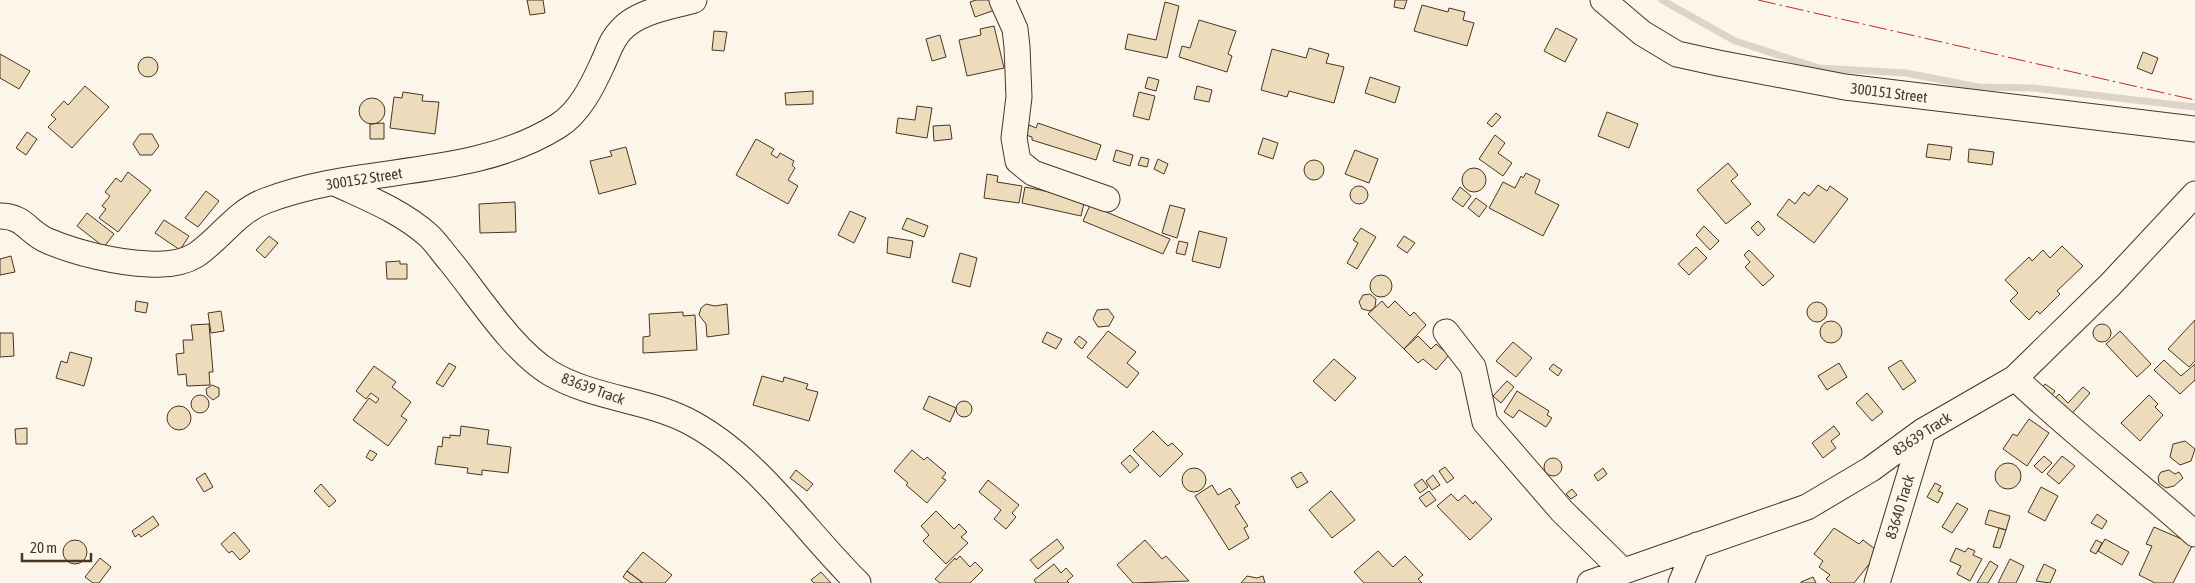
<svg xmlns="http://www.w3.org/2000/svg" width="2195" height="583" viewBox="0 0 2195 583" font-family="'Asap Condensed',sans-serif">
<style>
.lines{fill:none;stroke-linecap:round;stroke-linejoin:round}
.stream{stroke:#dcd4c6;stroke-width:7}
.building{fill:#ecdcbc;stroke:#4a3520}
.minor-casing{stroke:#4a3520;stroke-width:27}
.minor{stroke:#fbf6e9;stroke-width:25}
.power{stroke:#c62828;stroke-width:1;stroke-dasharray:18 4 2.5 4;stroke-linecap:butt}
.labels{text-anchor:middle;stroke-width:4;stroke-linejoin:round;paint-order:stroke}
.street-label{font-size:15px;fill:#4a3520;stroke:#fbf6e9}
</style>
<rect width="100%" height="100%" fill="#fbf6e9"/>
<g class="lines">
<path class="stream" d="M1662,0L1735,41L1819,68L1906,73L1978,87L2033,88L2195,107"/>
</g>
<path class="building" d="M527,0H543L545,13L530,15Z
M976,0H991L995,10L975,17L970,2Z
M1395,0H1407L1404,9L1394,7Z
M1165,2L1179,6L1167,58L1125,49L1128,34L1156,40Z
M1422,5L1448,12L1449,8L1465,12L1463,20L1474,23L1467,46L1414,31Z
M1199,20L1236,31L1228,54L1232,56L1227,72L1179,57L1182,46L1190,48Z
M994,26L1004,68L967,76L959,40L981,35L980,29Z
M1556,28L1577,39L1565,62L1544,51Z
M714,31L727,32L724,51L712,50Z
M940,35L946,57L932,61L926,39Z
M1309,48L1329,54L1326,63L1344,67L1334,103L1289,91L1287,97L1261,90L1272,49L1306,58Z
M2143,52L2158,58L2152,74L2137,68Z
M0,54L30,71L19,89L0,78Z
M138 67a10 10 0 1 1 20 0a10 10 0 1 1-20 0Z
M1148,77L1159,80L1156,91L1145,88Z
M1370,77L1400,87L1395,103L1365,93Z
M85,86L109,107L72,148L48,127L56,119L51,115L64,101L68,105Z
M1197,86L1212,90L1209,102L1194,99Z
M813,91V104L786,105L785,93Z
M403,92L423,95L422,101L439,102L435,134L390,128L394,97L402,98Z
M1139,92L1155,96L1149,120L1133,116Z
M359 111a13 13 0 1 1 26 0a13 13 0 1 1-26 0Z
M917,106L932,108L927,138L896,133L898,118L915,120Z
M1607,112L1638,124L1629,148L1598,136Z
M1496,113L1501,117L1492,127L1487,123Z
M384,123V139H370V124Z
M1038,123L1101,145L1096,160L1032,140V137L1026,135L1029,125L1036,128Z
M950,125L952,139L934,141L933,126Z
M27,132L37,139L26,155L16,148Z
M140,134H152L159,146L152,155H140L133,144Z
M1495,135L1505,143L1498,153L1512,163L1503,176L1479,159Z
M1263,138L1278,143L1273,159L1258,154Z
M756,139L774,149L771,154L777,158L780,153L794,161L792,165L795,168L788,180L798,186L788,204L736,175Z
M1928,144L1952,147L1950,160L1926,157Z
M626,147L636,184L599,194L590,161L612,156L610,151Z
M1969,149L1994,152L1992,165L1968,162Z
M1116,150L1133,155L1130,166L1113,161Z
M1355,150L1378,159L1369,183L1345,174Z
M1141,157L1149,159L1147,167L1138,165Z
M1158,159L1168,164L1164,174L1154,169Z
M1304 170a10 10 0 1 1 20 0a10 10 0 1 1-20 0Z
M1728,163L1738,175L1731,181L1751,204L1726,224L1697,190Z
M1462 180a12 12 0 1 1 24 0a12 12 0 1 1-24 0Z
M128,172L151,190L118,232L99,218L106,209L102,206L110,196L105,192L116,178L121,182Z
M1526,173L1540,180L1535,193L1559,205L1543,236L1489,208L1503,182L1515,188L1521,176L1523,178Z
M987,174L998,176L997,182L1022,186L1019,203L984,198Z
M1818,185L1827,191L1830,186L1848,199L1814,243L1777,215L1789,199L1795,204L1804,192L1809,196Z
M1350 195a9 9 0 1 1 18 0a9 9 0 1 1-18 0Z
M1025,187L1085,199L1081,216L1022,203Z
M1460,187L1471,196L1463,207L1452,199Z
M206,191L219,201L198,227L185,218Z
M1476,198L1487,206L1479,217L1468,208Z
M515,202L516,232L480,233L479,204Z
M1090,205L1170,239L1163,254L1083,221Z
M1170,205L1185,209L1177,238L1162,233Z
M850,211L866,218L854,243L838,235Z
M87,213L114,234L104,247L77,226Z
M907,218L928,226L924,237L902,229Z
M164,220L189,236L180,250L155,233Z
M1758,221L1765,229L1758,236L1751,228Z
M1704,226L1719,241L1710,250L1696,235Z
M1361,228L1376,237L1357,269L1347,263L1358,243L1353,240Z
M1199,231L1227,238L1220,268L1192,261Z
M269,236L278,243L265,258L256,250Z
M1404,236L1415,243L1407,253L1397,246Z
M888,237L913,241L910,258L887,253Z
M1179,241L1188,243L1185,255L1176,253Z
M2062,246L2083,266L2057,291L2060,294L2040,314L2037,311L2029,320L2010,301L2018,293L2005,280L2029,257L2032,261L2043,250L2050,258Z
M1696,247L1707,258L1689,275L1678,264Z
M1749,250L1774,276L1763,286L1745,267L1750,262L1744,255Z
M960,253L977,258L970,287L952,282Z
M11,256L15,272L0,275V259Z
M400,261V264H407V279H387L386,262Z
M1370 286a11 11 0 1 1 22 0a11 11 0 1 1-22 0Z
M1370,294L1376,299L1375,307L1370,311L1362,309L1359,302L1363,295Z
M136,301L148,303L146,313L135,311Z
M1382,301L1388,308L1395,301L1410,316L1414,312L1426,325L1404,349L1368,314Z
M1807 312a10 10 0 1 1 20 0a10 10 0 1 1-20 0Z
M706,304L715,306L727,304L729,334L707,337L706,324L699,315L701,308Z
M1108,309L1114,317L1109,326L1098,327L1093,319L1097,310Z
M221,311L224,331L211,333L208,313Z
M683,312V316L695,315L697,350L643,353V337L650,336L649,314Z
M2195,320V361L2189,367L2168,349Z
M1820 332a11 11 0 1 1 22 0a11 11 0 1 1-22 0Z
M2093 333a9 9 0 1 1 18 0a9 9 0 1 1-18 0Z
M209,324L213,372H209L210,385L187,386L186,374L178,375L176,354L184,353L183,340H193L191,325Z
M1108,331L1136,352L1127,363L1139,373L1127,388L1087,357Z
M2120,331L2151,364L2137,377L2106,344Z
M1047,332L1062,339L1056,349L1042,342Z
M0,333H13L14,356L0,357Z
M1079,336L1087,342L1082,349L1074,342Z
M1418,336L1431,349L1436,344L1449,355L1436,370L1423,359L1418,363L1404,349Z
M1513,342L1532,358L1516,377L1496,361Z
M70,352L92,358L84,386L56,378L61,361L67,363Z
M1334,359L1356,378L1335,401L1313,381Z
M1901,360L1916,381L1903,390L1888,368Z
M2164,360L2181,376L2195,364V380L2180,394L2154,370Z
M449,363L456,367L443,387L436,383Z
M1839,363L1847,377L1827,390L1818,376Z
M1553,364L1562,370L1558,376L1549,369Z
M374,366L396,382L392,387L411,402L401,416L407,420L388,446L353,420L369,398L376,403L379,399L371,393L366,399L356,391Z
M762,376L783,382L784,377L808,384L806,389L818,392L809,421L753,405Z
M1507,381L1514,387L1501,403L1493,396Z
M2045,384L2055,391L2050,398L2040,391Z
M212,385L219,388V396L213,400L207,395L206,389Z
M2083,387L2090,393L2069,417L2052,402L2059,394L2068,403Z
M1517,391L1549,411L1547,415L1552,418L1546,427L1519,410L1513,418L1504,412Z
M1867,393L1883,412L1872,421L1856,403Z
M191 404a9 9 0 1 1 18 0a9 9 0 1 1-18 0Z
M2149,395L2158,404L2155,407L2163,415L2140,441L2121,423Z
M929,396L956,408L950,422L923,409Z
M956 409a8 8 0 1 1 16 0a8 8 0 1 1-16 0Z
M167 418a12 12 0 1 1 24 0a12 12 0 1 1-24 0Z
M2029,419L2049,433L2027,466L2003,449L2013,434L2017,436Z
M461,426L489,430L487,444L511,447L508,473L482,470V475L467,473L468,468L435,464L438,446L442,447L443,437L450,438V435L460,436Z
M1834,426L1840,434L1831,441L1836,448L1823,458L1812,443Z
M27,428V444H16L15,429Z
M1153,431L1168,446L1172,443L1183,454L1160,477L1133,450Z
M2185,441L2195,449L2191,461L2180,465L2170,457L2173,444Z
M370,450L377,454L372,461L366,457Z
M912,450L924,460L927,457L946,473L942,478L946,480L927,503L906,485L908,483L894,471Z
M1130,455L1139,465L1130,473L1121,463Z
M2044,456L2052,463L2042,473L2034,466Z
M2062,456L2075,466L2059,484L2047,474Z
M1544 467a9 9 0 1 1 18 0a9 9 0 1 1-18 0Z
M1995 476a13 13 0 1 1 26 0a13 13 0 1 1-26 0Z
M1445,467L1454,478L1447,483L1439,471Z
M1182 480a12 12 0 1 1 24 0a12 12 0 1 1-24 0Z
M1603,468L1607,474L1598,481L1594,475Z
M796,470L813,484L807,491L790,478Z
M2169,470L2175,474L2179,472L2183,478L2174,486L2166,488L2159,483L2158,477L2161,472Z
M1301,472L1308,482L1297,488L1291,478Z
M205,473L213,487L204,492L196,479Z
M1433,475L1440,485L1432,490L1426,481Z
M1422,479L1428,487L1420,493L1414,485Z
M988,480L1019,505L1012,513L1016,517L1006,529L994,519L1001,510L979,492Z
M1935,483L1941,486L1938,491L1943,493L1938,503L1927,497Z
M321,484L336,501L329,507L314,491Z
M1212,485L1218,495L1230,488L1240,503L1235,506L1248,526L1244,528L1249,538L1229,550L1195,496Z
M2041,487L2058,496L2045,521L2028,512Z
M1572,489L1577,495L1571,499L1566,494Z
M1331,491L1355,520L1332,538L1309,510Z
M1429,491L1436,500L1426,507L1419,498Z
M1451,494L1458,501L1465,495L1473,504L1475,501L1492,519L1470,540L1437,506Z
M1957,503L1968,509L1952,533L1942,527Z
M1989,510L2010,516L2006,530L1985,524Z
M936,511L954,529L959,524L967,532L961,537L968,543L946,564L923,541L929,535L921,526Z
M2097,514L2107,521L2102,529L2091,523Z
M153,516L159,525L141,537L139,534L135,537L132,531Z
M2154,527L2193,544L2173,583H2155L2139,575L2152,546L2146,544Z
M1834,528L1859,544L1863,540L1879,552L1854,583H1831L1826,579L1830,575L1819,567L1823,561L1814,554Z
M1999,528L2006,530L2000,548L1993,547Z
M234,532L250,551L240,560L232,551L229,553L221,544Z
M1057,539L1064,548L1038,569L1030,560Z
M2105,539L2129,552L2122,565L2098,551Z
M63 552a12 12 0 1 1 24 0a12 12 0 1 1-24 0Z
M1145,540L1162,559L1166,556L1189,581L1133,583L1117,565Z
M2096,540L2102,543L2096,554L2090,551Z
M1956,548L1965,552L1968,548L1975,551L1973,555L1982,559L1970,581L1957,574L1961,566L1950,561Z
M1378,551L1393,567L1405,556L1423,575L1418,579L1422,583H1364L1354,572Z
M643,552L672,575L665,583H643L627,571Z
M960,556L970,567L975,562L983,570L970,583H940L935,579L955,558L956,560Z
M100,558L111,567L99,583H93L85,577Z
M2010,559L2024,566L2016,583H1998Z
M1990,561L1998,566L1988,583H1977Z
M1054,564L1061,573L1066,568L1073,576L1067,581L1069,583H1036L1034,580Z
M2044,564L2056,570L2050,583L2036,581Z
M627,571L643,583H631L623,577Z
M821,572L831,583H814L811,580Z
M1247,576L1257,578L1263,576L1265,583H1241Z
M1813,577L1816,583H1801V582Z"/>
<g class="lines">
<g class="minor-casing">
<path id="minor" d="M1002,0L1015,29L1017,47L1019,97L1014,138L1018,161L1033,173L1107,199
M1603,0L1642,33L1677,54L1718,63L1845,87L2195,129
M335,183C367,198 401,211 428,235C436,242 442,252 450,261C478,295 512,350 550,373C592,398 643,399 686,420C756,455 804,530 858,583
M0,216C25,216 28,233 48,241C76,253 118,263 149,264C164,265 183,263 196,255C220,239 236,212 265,201C359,164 470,181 558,126C579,113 592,87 602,65C608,53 611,40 621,30C638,11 671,7 694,0
M1446,332L1473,367L1485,422L1562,511L1623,571
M2015,378C2073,433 2136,481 2195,534
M1590,583L1807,507L1871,469L1923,431L2015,378L2110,285L2195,194
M1681,583L1697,545
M1877,583L1923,431"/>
</g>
<use href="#minor" class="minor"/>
<path class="power" d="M1758,0L2195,100"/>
</g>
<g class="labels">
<g class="street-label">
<text transform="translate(1889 93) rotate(7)" y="5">300151 Street</text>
<text transform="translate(364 179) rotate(-9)" y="5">300152 Street</text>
<text transform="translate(593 389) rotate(20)" y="5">83639 Track</text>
<text transform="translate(1922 434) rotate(-33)" y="5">83639 Track</text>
<text transform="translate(1900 507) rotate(-73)" y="5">83640 Track</text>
</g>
</g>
<path d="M22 553v8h69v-8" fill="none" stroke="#4a3520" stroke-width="2.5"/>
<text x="30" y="553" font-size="15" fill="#4a3520" stroke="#fbf6e9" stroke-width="4" paint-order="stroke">20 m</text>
</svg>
